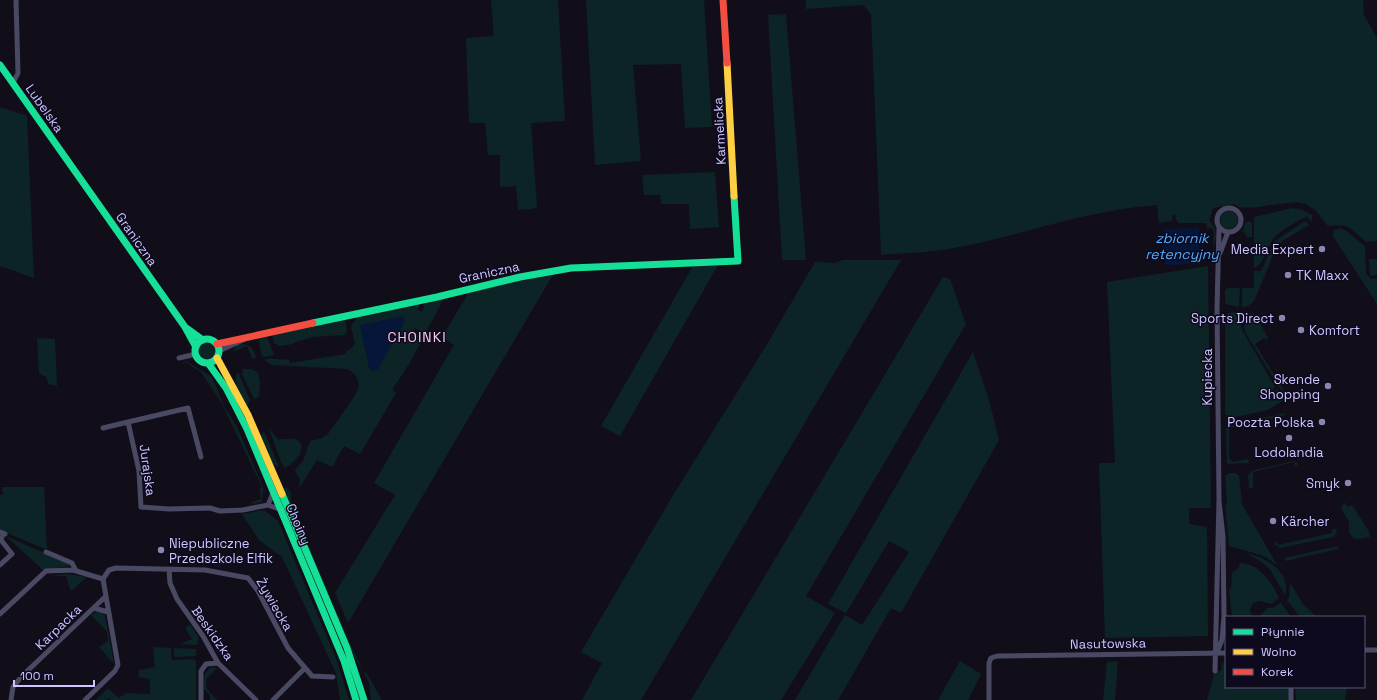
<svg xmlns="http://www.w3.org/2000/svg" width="1377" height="700" viewBox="0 0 1377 700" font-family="'Space Grotesk',sans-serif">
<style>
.green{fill:#0d2426}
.water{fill:#051639}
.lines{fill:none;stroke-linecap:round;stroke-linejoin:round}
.street{stroke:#4a4963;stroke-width:5}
.fast{stroke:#16e098;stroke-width:7}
.slow{stroke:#ffcf43;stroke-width:7}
.jam{stroke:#f24e42;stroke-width:7}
.poi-dot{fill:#8c86af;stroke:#0e0a1e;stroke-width:1.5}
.labels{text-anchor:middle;stroke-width:3;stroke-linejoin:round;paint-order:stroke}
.street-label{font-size:13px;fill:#cec6ff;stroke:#0e0a1e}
.poi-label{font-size:13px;fill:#cec6ff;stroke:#0e0a1e;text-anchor:end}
.water-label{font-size:14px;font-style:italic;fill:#54acff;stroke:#0e0a1e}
.neighbourhood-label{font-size:14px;letter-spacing:1px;fill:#ffc8ea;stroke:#0e0a1e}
</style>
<rect width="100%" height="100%" fill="#110e1a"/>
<path class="green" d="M491,0H558L565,121L531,123L537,207L532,209L518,210L516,186L500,187V155H488L485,123H469L466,38L494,36Z
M586,0H704L712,127L685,128L681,64L633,65L641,161L595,165Z
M806,0H1363L1364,15L1377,38V241L1366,242C1352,229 1349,223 1328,226L1315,210L1306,204L1296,202L1249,208V207L1241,208L1234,204L1213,208L1209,221C1219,229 1216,238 1213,249L1214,232L1212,228H1207L1206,223H1179L1177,221L1175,215H1172V221L1159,223L1157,205C1085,210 1018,237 948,249C926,253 903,253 881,255L871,14L863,5L806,9Z
M786,14L806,260H782L768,15Z
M0,107L27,116L34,278L0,266Z
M715,172L719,227L690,229L689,204H661L660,195H644L642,175Z
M1292,208L1303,210L1312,215V220L1311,222L1307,216C1296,223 1278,230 1271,242C1266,250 1264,264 1254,268V217Z
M1220 220a9 9 0 1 1 18 0a9 9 0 1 1-18 0Z
M1249,221L1252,223V237H1247L1243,231L1245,223Z
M1305,221L1309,225L1281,242L1277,246L1254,301L1248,306L1242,307V288H1254V271H1261L1275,241Z
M1340,228L1345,230L1365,246L1366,274L1371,279H1377V304L1333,236L1334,230Z
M1369,259H1377V275L1370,276Z
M843,260H901L641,700H582L602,663L581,652L672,497L769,341L815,262L835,263Z
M718,265L620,436L601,426L693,266Z
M1208,266L1211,508H1189V524L1207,527L1208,636L1105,638L1099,463H1115L1107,282Z
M555,271L348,623L335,593L395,495L374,483L454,345L442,337L466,297L468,291Z
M943,277L950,279L966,324L806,596L835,613L781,700H691Z
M1228,288H1240L1239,307L1225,304V290Z
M444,298L425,334L415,328L413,332L423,338L409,364L392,390L396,393L360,454L344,446L332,467L317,460L299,489L300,480L295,470L303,461L310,441L322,438L328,434C336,422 353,401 358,389C361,380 354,372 347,369L272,365L264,360C272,356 279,361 289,359L290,363L346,354V351L352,348L355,343L351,326L356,319L355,316L421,302L417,309L422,312L426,301Z
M1238,312L1242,330L1275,387L1265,400H1273L1272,395L1277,389L1284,400L1268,410L1231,418L1225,414V317L1228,313Z
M1243,312L1255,314L1253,316L1257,324L1260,323L1268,338L1266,340L1264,338L1255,344L1286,394L1284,395L1245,332Z
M344,319C346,323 349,331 344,335L313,337L293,343V344L280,346L274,343L272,335L274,333Z
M267,336L274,355L264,357L261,355L259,341L260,337Z
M37,338L55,339L57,386L49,384L46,377L39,373Z
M198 351a9 9 0 1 1 18 0a9 9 0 1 1-18 0Z
M241,344C251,344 254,349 256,358H252L247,346L233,352L237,345Z
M973,352L989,400L999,440L901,613L891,608L838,700H795L845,615L862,625L909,552L889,541L846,613L828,604Z
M186,361L212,377L224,406L237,427L264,489L263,490L262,502L252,504V502L261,499L260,488L262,487L221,402L201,372L185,362L180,363Z
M243,369H252L258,373L260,382L259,397L254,399L242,374Z
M238,372L250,400L247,406C241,395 231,384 238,372Z
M1285,413V415L1229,428V458L1233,462L1248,459L1249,463L1294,454L1249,463L1227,464L1226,427Z
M269,429L278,439C284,440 292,437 297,440C310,448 293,464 285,468L281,462Z
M264,431L277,462L279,468L271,462L260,436Z
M1293,461L1298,463L1297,466H1295L1294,462L1253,472V488H1249L1248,476L1251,471Z
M1229,473H1236L1239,476L1242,504L1277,565L1264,556L1229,546L1225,505L1227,504L1225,476Z
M2,487H44L47,550L0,530V495H3Z
M287,487L291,493V504L352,648L363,670L354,657L283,489Z
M1344,502L1348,507L1351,505L1354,508L1368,530L1370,537L1356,539L1352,537L1349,532V522L1341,508Z
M264,510L278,521L337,661L349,700H340L336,673L282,557L259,540L242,514Z
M1332,529H1336L1337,531L1333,537L1281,548L1274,544L1277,541L1278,545L1332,533Z
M6,536L69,564L70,566L43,570Z
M1338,546V549L1286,561L1284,558Z
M1246,553C1265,557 1292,572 1285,595L1270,569L1260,561Z
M1240,563C1260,564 1271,582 1279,598L1271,604L1260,601L1253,603L1250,611L1253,617H1232L1229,589H1231L1232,573L1238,568Z
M66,574L87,577L71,591L66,576H51Z
M1290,583L1303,604L1317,617H1300L1287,600L1289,598Z
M1281,603L1291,617H1259L1267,608H1272Z
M98,611L105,615L114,664L99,647L108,641L107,632L91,615Z
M190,624L199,638L197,645L180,644L192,639L185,628Z
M153,647L171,648L172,660L193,659L196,661V700H111L109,698L106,700H96L108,688L119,698L126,693L150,694V679L138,677L139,670L155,667Z
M174,648L196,649V656L174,657Z
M960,661L981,674L968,700H938Z
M1118,661L1115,700H1103L1107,662Z
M1226,661V687H1290V700H1207L1215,671H1221L1222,663Z
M214,667L217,668L206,679L207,689L217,700H210V695L204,689C204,680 203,669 214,667Z
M366,672L382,700H371L369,682L364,674Z
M1295,687H1347L1345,700H1296Z"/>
<path class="water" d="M1199,228L1200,264L1165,265L1164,229Z
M403,316L405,321L378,369L372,371L369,368L360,325Z"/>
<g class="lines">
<path class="street" d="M13,83L18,73L16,0
M1217 220a12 12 0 1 1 24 0a12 12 0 1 1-24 0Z
M1220,253L1228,232
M219,351L243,340
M179,358L196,354
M103,428L128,422
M201,457L188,408L128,422L139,471L141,507L169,509L210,508L220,511L243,510L268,505L279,509
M268,505L273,493
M0,532L5,534
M46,552L72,563L76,571
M0,565L12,554L1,540L2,537
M169,569L170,583L177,599L203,636L218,663L256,700
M94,608L108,612
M0,614L46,571L73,570L103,579
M1364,650H1377
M1217,652L1222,640L1224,616L1223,536L1219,501
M1215,671L1219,499L1217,309L1219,228
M1291,687V700
M11,700L13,687L21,677L105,597
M85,700L115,671L118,665L103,579L109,570L116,568L205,570L248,578L258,591L288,648L312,676L333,677
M201,700V671L206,664L218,663
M273,700L305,668
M989,700V663L991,658L997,656L1226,653"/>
<path class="fast" d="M0,65L185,327L196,347
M313,323L437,297L520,277L571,268L738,261L734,196
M185,327L203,340
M195 351a12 12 0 1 1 24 0a12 12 0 1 1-24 0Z
M208,363L226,388L247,429L344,661L356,700
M282,494L347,648L364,700"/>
<path class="slow" d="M727,63L734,196
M217,358L248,415L282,494"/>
<path class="jam" d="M723,0L727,63
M217,344L313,323"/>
</g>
<g class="poi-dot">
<circle cx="1322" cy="249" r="4"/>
<circle cx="1288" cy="275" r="4"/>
<circle cx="1282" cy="318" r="4"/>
<circle cx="1301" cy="330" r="4"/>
<circle cx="1328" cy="386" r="4"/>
<circle cx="1322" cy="422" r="4"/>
<circle cx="1289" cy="438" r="4"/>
<circle cx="1348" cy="483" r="4"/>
<circle cx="1273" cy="521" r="4"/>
<circle cx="161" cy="550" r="4"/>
</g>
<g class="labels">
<g class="street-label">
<text transform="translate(45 108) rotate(55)" y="5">Lubelska</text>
<text transform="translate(719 131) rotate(-93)" y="5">Karmelicka</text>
<text transform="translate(137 239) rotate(55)" y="5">Graniczna</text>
<text transform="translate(489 272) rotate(-12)" y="5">Graniczna</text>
<text transform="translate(1207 377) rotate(-90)" y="5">Kupiecka</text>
<text transform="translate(148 470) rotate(82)" y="5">Jurajska</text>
<text transform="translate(299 524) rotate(67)" y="5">Choiny</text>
<text transform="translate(275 604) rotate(60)" y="5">Żywiecka</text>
<text transform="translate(58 627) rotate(-44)" y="5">Karpacka</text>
<text transform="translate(213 633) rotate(55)" y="5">Beskidzka</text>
<text transform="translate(1108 643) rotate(-1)" y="5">Nasutowska</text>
</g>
<g class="poi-label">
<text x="1314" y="254">Media Expert</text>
<text x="1296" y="280" text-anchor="start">TK Maxx</text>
<text x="1274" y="323">Sports Direct</text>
<text x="1309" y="335" text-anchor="start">Komfort</text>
<text x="1320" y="384">Skende<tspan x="1320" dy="15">Shopping</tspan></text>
<text x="1314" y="427">Poczta Polska</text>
<text x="1289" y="457" text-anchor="middle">Lodolandia</text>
<text x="1340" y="488">Smyk</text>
<text x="1281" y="526" text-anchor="start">Kärcher</text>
<text x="169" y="548" text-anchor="start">Niepubliczne<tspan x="169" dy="15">Przedszkole Elfik</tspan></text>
</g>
<g class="water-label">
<text x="1182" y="243">zbiornik<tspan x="1182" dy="16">retencyjny</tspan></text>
</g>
<g class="neighbourhood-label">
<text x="417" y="342">CHOINKI</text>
</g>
</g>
<rect x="1225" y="616" width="140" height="72" fill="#0e0a1e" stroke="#5b5578"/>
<rect x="1233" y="629" width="20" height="6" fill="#16e098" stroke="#5b5578"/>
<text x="1261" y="636" font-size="12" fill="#cec6ff">Płynnie</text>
<rect x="1233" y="649" width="20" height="6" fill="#ffcf43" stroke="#5b5578"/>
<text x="1261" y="656" font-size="12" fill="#cec6ff">Wolno</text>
<rect x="1233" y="669" width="20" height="6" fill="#f24e42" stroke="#5b5578"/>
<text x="1261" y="676" font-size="12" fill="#cec6ff">Korek</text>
<path d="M14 680v6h80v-6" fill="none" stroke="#cec6ff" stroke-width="2"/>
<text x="20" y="680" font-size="12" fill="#cec6ff" stroke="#0e0a1e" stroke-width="3" paint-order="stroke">100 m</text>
</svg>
